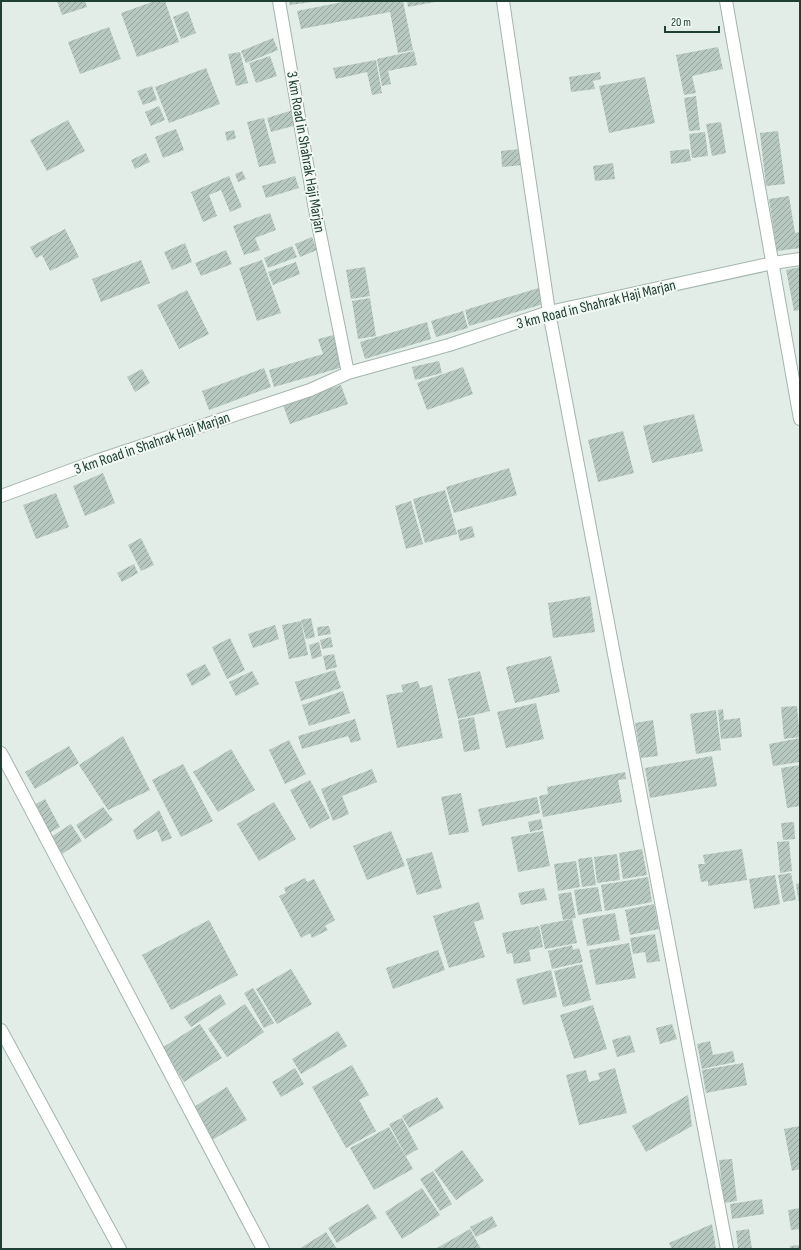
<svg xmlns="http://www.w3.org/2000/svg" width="801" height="1250" viewBox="0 0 801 1250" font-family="'Sofia Sans Condensed',sans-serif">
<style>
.building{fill:url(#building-hatch)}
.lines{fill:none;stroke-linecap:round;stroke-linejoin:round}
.minor-casing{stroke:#a3b5ad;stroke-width:14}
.tertiary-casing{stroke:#a3b5ad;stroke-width:14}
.minor{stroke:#fff;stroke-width:12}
.tertiary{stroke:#fff;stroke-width:12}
.labels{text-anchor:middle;stroke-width:4;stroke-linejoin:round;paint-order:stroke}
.street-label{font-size:15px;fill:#203f34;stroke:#f2f9f5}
</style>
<defs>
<pattern id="building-hatch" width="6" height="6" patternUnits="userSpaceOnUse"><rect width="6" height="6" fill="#b6c8bf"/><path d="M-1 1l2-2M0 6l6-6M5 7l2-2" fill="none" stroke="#94a49c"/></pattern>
</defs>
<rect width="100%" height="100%" fill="#e1ede6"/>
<path class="building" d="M57,1H85L87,7L62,15Z
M155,1H165L179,42L137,57L121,13Z
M289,1H311L312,2L290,5Z
M348,1H403L413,50L398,53L390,12L301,29L297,11Z
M407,1H435V2L408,7Z
M188,11L196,33L181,39L173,17Z
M109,27L121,59L80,74L68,42Z
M273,38L278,50L246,63L241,51Z
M718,47L723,69L692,76L696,93L684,95L676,55Z
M414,51L417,65L388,71L391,84L382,86L377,59Z
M240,52L248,83L236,86L228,54Z
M270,56L277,76L256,83L249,63Z
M376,60L382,93L372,95L367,72L336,79L333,68Z
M206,68L220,104L169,123L155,87Z
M600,72L601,79L593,81L595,89L571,92L569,77Z
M645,77L655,123L609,133L599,86Z
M152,86L157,100L143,105L137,91Z
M696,96L700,130L689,131L684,98Z
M159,106L165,120L151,126L145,112Z
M293,110L297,125L271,132L267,118Z
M264,118L276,163L259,167L247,122Z
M68,120L85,151L47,171L30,140Z
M721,122L726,153L712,156L706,124Z
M176,129L184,150L163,158L155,137Z
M234,130L236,138L227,141L225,132Z
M778,131L785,184L766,186L760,133Z
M705,132L708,156L692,158L689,134Z
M521,149L522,165L502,167L501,151Z
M689,149L691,161L671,164L670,151Z
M146,153L150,162L135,169L131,160Z
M613,163L615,179L595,181L593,166Z
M242,171L246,179L238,182L235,174Z
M229,176L242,207L230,212L221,190L209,195L217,216L203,222L191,192Z
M295,176L299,188L266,198L262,186Z
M789,196L795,233L800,232V248L777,251L769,199Z
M270,213L276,230L255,238L260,250L244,255L233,226Z
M65,229L79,257L50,271L42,255L36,258L30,247Z
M312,237L317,250L300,257L295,244Z
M185,243L192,262L172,270L164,252Z
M292,246L297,257L268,268L264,258Z
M226,250L232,264L201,276L195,263Z
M141,260L150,283L101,302L92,279Z
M262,260L281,313L257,321L239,268Z
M296,262L300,274L273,285L268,272Z
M365,267L370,296L351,299L346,270Z
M800,267V310L794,311L786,270Z
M542,287L547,303L469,326L465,310Z
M187,290L209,334L179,349L157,305Z
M370,298L376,336L358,339L352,301Z
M463,311L468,328L436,337L431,321Z
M427,322L431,339L365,359L360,342Z
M334,335L343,367L274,387L269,370L323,354L318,339Z
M439,361L442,373L415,380L412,367Z
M463,367L473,394L427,410L417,383Z
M264,368L271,387L209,410L202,391Z
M142,369L150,383L135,392L127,377Z
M341,385L348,404L290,424L283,405Z
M694,414L703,451L652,463L643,426Z
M623,431L634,473L598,482L588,440Z
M509,468L517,495L454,513L446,487Z
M103,473L115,503L85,516L73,486Z
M445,490L457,534L425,543L413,499Z
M56,493L69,527L36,539L23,505Z
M411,501L423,544L406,549L395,506Z
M472,526L475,537L460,541L457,530Z
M141,538L154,565L141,571L128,545Z
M134,564L138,573L122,582L117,573Z
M590,596L595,632L553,638L548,603Z
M311,618L315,637L306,639L301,620Z
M301,621L308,655L289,659L282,625Z
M275,625L279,639L253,648L248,634Z
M329,626L331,634L318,636L317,627Z
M331,637L333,647L322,649L320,640Z
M230,638L245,670L227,679L212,647Z
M319,642L322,656L312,659L309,645Z
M334,654L337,667L326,670L323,656Z
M551,656L560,692L515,703L506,667Z
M205,664L211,675L192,686L186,674Z
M335,670L341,688L301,701L295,682Z
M252,671L259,684L236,696L229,682Z
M480,671L490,711L458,719L448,679Z
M418,681L420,688L432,685L443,738L397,748L386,695L403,692L401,685Z
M343,691L350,713L309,726L302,705Z
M536,703L544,739L506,748L497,712Z
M797,706L800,737L784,739L781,707Z
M723,709L724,720L740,718L742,737L721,739L718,710Z
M716,710L721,750L696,754L690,714Z
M474,717L480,749L464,752L458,720Z
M355,719L361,740L351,743L348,736L302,749L298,736Z
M653,720L658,756L641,758L635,723Z
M123,736L150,790L108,810L79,765Z
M800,738V762L773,766L769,744Z
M289,740L306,774L285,784L269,750Z
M69,746L79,763L35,789L25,772Z
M231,749L255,790L218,812L193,772Z
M712,756L717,786L650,798L645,768Z
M183,764L213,821L181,837L152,780Z
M800,765V806L787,808L781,768Z
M372,769L377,782L342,796L349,814L333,821L321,789Z
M625,772L626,779L618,780L622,802L543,817L539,796L548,794L547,787Z
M310,780L330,818L310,829L290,790Z
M461,793L469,832L449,835L441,797Z
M537,797L540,813L482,826L478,809Z
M45,799L60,827L49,833L34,805Z
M274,802L296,839L259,861L237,824Z
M103,807L113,820L85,839L76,825Z
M159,810L172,838L162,842L157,830L137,840L133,830Z
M541,819L543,829L530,832L528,822Z
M794,822L795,839L783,840L781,823Z
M71,824L82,841L62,854L51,837Z
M391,831L405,866L367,880L353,846Z
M543,831L550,866L518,872L511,837Z
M789,841L792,871L780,873L777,842Z
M642,849L647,875L623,879L619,853Z
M742,849L747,880L708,886V881L701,882L698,864H705L703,855Z
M432,852L442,888L417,895L406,859Z
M617,854L620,880L597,883L594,857Z
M592,857L596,885L582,887L578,859Z
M576,861L580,887L558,891L554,864Z
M791,873L796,900L783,902L778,875Z
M775,875L780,904L754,909L749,879Z
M648,877L652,902L605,911L601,885Z
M305,878L307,882L314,879L335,920L325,926L328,930L312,938L310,933L301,938L279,896L286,893L284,888Z
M800,883V903H799L796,884Z
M598,887L602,911L578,915L574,890Z
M544,888L547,900L521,905L518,893Z
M571,892L576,918L563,920L558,894Z
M479,902L484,919L474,922L485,957L449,968L433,916Z
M654,904L659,929L630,935L625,910Z
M615,913L620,940L587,946L582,919Z
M572,919L577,943L545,949L540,925Z
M209,920L238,975L171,1010L142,955Z
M539,926L543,947L529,950L531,961L514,964L512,953L507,954L502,933Z
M655,934L660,961L647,963L645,952L633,954L630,938Z
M629,943L636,978L596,985L589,950Z
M572,945L573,950L579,948L583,962L552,969L548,951Z
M438,950L445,970L393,989L386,968Z
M582,964L591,1000L563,1007L554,971Z
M291,969L312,1004L277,1024L256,989Z
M551,970L557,997L523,1005L516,979Z
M253,988L274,1023L264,1028L244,993Z
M220,994L226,1004L191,1027L184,1017Z
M245,1004L264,1032L227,1057L208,1029Z
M593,1005L607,1049L574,1059L560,1015Z
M200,1024L222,1058L184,1082L162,1048Z
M672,1024L677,1039L660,1044L656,1028Z
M338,1031L347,1046L301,1074L292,1059Z
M630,1035L635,1052L617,1057L612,1040Z
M710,1041L713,1055L733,1051L735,1062L702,1069L697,1044Z
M743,1063L747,1085L706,1093L702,1070Z
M352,1065L369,1095L359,1100L376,1131L346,1148L312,1087Z
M295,1068L304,1084L281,1097L272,1082Z
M615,1068L627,1113L579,1125L566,1075L586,1070L589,1082L600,1079L598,1073Z
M227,1087L247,1120L212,1140L192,1108Z
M688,1095L692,1126L646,1152L632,1126Z
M437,1097L444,1108L409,1128L402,1116Z
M402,1118L418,1149L406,1156L389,1124Z
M800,1126V1169L792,1171L784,1129Z
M389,1127L413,1169L374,1190L350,1148Z
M462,1150L484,1181L456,1200L434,1170Z
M732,1159L737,1201L724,1203L719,1160Z
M433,1171L452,1204L440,1211L420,1179Z
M422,1188L440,1215L402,1239L385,1212Z
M762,1199L764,1214L732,1219L730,1204Z
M368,1204L377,1218L337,1243L328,1228Z
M800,1208V1229L791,1230L788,1210Z
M492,1216L497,1226L476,1237L470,1227Z
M712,1224L716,1249H672L669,1243Z
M470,1229L481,1249H437V1248Z
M749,1229L752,1249H738L736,1231Z
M326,1232L337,1249H299Z
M800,1245V1249H790V1246Z"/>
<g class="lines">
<g class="minor-casing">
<path id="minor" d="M503,1L549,312L727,1249
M726,1L800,419
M1,753L263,1249
M1,1030L120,1249"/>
</g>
<g class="tertiary-casing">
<path id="tertiary" d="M279,1L314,204L348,373
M1,496L96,461L310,390L348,373L449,345L549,312L773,263L800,259"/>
</g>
<use href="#minor" class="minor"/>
<use href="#tertiary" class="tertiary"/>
</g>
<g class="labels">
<g class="street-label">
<text transform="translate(306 152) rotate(80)" y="5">3 km Road in Shahrak Haji Marjan</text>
<text transform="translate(596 304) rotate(-14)" y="5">3 km Road in Shahrak Haji Marjan</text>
<text transform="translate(152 443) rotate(-19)" y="5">3 km Road in Shahrak Haji Marjan</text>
</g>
</g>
<rect width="801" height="1250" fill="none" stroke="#203f34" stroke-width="4"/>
<path d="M665 26v6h54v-6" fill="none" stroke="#203f34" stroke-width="2"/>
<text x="671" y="26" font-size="12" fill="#203f34" stroke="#f2f9f5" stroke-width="3" paint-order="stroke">20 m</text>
</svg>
